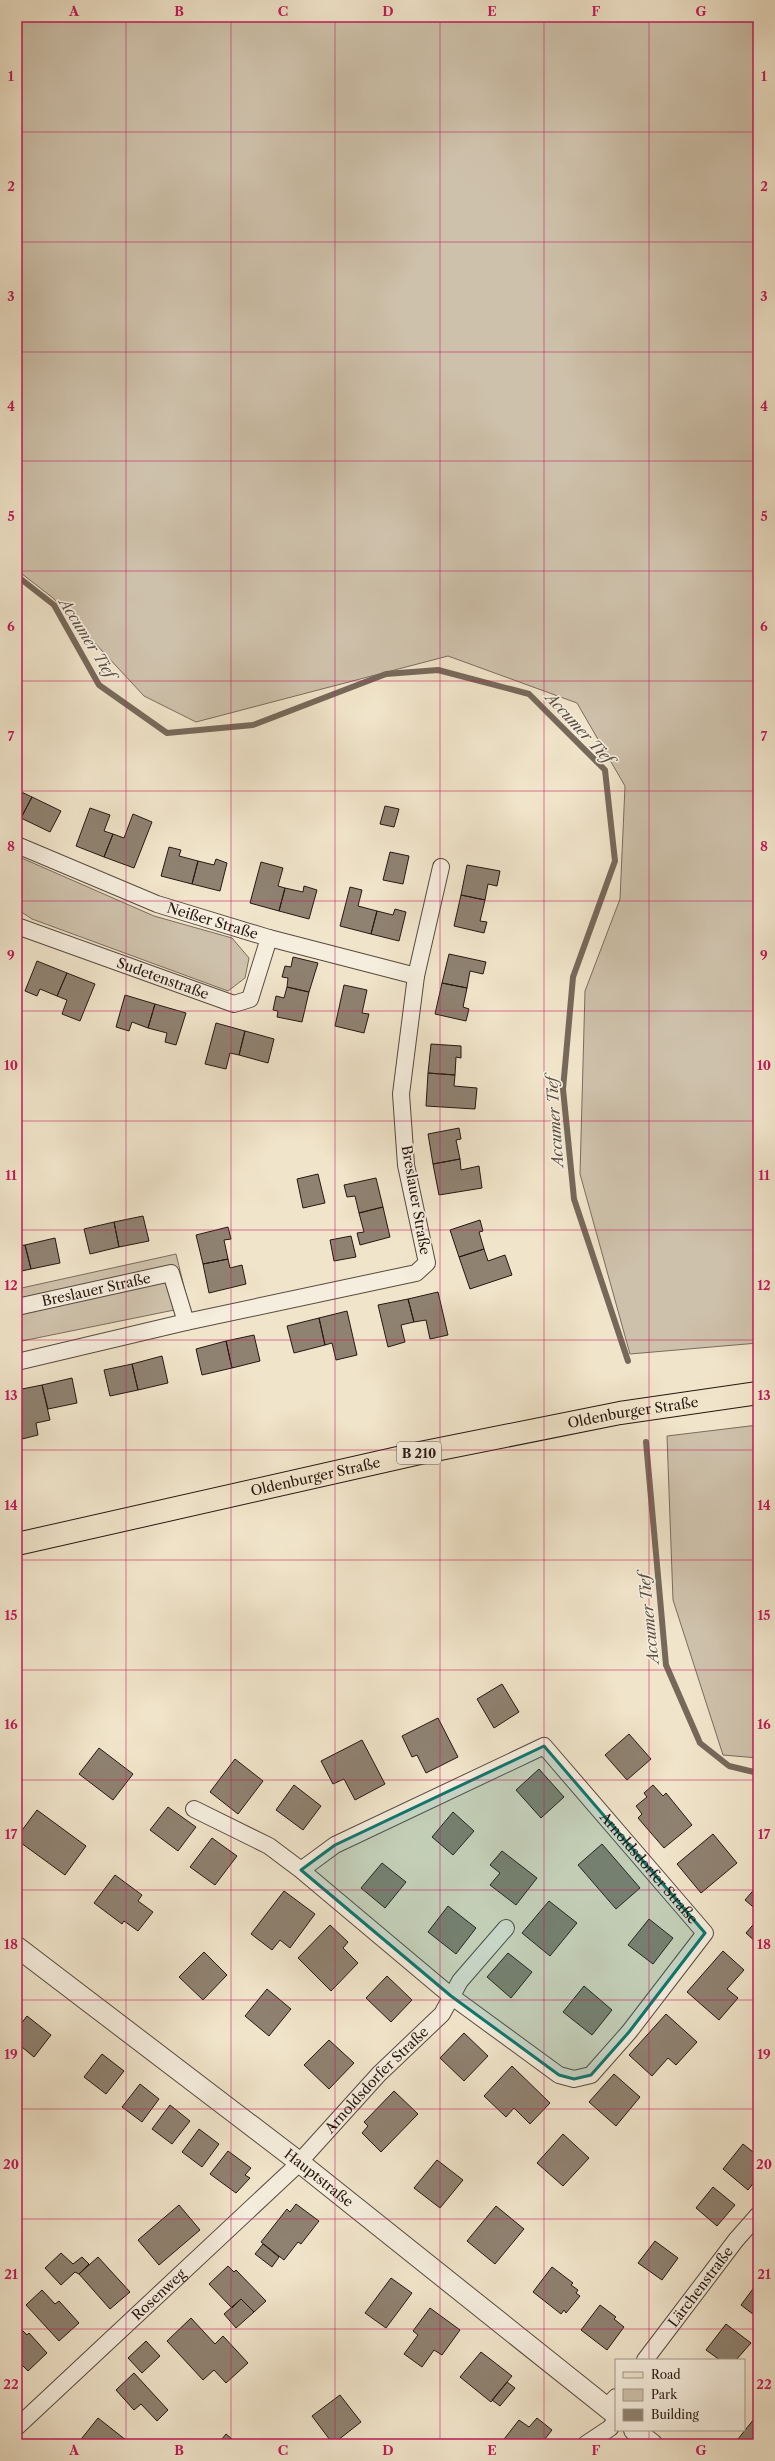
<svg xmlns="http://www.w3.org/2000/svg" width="775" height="2461" viewBox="0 0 775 2461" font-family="'Libre Caslon Text',serif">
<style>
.green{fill:#cec1ab;stroke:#7a6c5e}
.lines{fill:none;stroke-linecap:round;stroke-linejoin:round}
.stream{stroke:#76695a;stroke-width:6}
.building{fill:#8f8271;stroke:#261811}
.minor-casing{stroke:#584b3f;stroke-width:18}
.tertiary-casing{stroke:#584b3f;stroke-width:22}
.primary-casing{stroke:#261811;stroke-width:24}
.minor{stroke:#f5eddd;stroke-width:16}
.tertiary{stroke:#f5eddd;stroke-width:20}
.primary{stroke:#f0e4ca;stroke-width:22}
.marked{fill:#0f766e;fill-opacity:0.2;stroke:#0f766e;stroke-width:3;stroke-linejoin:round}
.grid{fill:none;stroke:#c2185b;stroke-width:1;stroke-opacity:0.55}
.labels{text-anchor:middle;stroke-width:3.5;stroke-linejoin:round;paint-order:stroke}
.shield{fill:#f5eddd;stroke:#64584e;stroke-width:1}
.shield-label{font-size:13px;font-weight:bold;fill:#261811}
.street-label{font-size:14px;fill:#261811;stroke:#f5eddd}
.water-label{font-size:15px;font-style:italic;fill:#5b4e42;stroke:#f5eddd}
.neatline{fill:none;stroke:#c2185b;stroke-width:1.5}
.grid-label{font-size:13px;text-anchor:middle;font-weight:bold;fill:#c2185b}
</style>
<rect width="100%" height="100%" fill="#f0e4ca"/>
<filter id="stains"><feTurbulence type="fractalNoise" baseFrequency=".005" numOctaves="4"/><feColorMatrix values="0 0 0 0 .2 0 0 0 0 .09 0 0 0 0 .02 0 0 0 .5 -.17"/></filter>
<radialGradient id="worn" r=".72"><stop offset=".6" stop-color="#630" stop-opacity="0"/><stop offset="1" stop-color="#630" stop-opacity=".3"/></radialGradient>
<path class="green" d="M17,17H758V1343L630,1354L580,1174L585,991L620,899L625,786L577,703L448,656L196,722L144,696L53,598L17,570Z
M17,856L154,916L232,938L249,958L245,978L228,991L32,919L17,909Z
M176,1254L189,1307L17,1342V1289Z
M758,1425V1758L723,1755L673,1600L667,1436Z"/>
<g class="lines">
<path class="stream" d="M17,576L54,605L99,685L167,733L253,725L386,674L438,670L529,694L605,770L615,861L573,977L563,1089L574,1199L628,1361
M646,1442L666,1665L700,1743L729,1766L758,1773"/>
</g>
<path class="building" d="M17,779L21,781L17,788Z
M17,790L32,797L21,818L17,815Z
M32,797L61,811L50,832L21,818Z
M385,806L399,809L394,827L380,824Z
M90,808L110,815L104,831L113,834L104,857L76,846Z
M133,814L152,822L134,868L104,857L113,834L124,838Z
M169,847L181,850L179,856L198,861L192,884L161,876Z
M390,852L409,856L403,884L383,880Z
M216,859L227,863L220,891L192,884L198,861L214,865Z
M261,862L283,868L278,886L285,888L279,911L250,903Z
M467,865L500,871L497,886L488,884L485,900L461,895Z
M304,886L317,890L309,919L279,911L285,888L303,892Z
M350,887L362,890L358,906L377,911L371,934L340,926Z
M461,895L485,900L480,921L487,922L484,933L454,926Z
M395,909L406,912L399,941L371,934L377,911L393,915Z
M449,954L486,962L483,974L470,971L467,988L442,983Z
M293,957L318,963L309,992L287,987L288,978L282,977L285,966L291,967Z
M37,961L67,973L57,996L40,989L37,996L25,991Z
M67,973L95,984L80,1021L62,1014L67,1000L57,996Z
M442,983L467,988L463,1007L469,1009L466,1021L435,1014Z
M344,985L367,990L362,1013L369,1014L364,1033L335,1026Z
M287,987L309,992L302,1022L277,1017L278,1011L273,1010L276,996L284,998Z
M125,995L155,1004L148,1028L132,1022L129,1031L116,1027Z
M155,1004L186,1013L176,1045L165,1042L167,1033L148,1028Z
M216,1023L245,1031L239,1055L230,1053L226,1069L205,1064Z
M245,1031L274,1039L268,1063L239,1055Z
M431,1044L461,1046V1058L456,1057L455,1075L428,1073Z
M428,1073L455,1075L454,1086L477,1088L475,1109L426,1106Z
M459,1128L461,1139L456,1140L460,1159L433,1164L428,1134Z
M460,1159L461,1170L479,1166L482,1188L439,1195L433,1164Z
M318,1174L325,1203L303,1208L297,1179Z
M376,1178L383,1207L359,1213L355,1196L347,1197L344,1185Z
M383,1207L390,1237L360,1245L357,1233L364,1232L359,1213Z
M143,1216L149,1241L119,1247L114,1222Z
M480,1220L483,1231L479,1232L484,1249L459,1257L450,1230Z
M114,1222L119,1247L90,1254L84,1229Z
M228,1227L231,1239L224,1240L228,1259L203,1264L196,1235Z
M351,1236L356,1257L334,1261L330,1240Z
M55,1238L60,1263L31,1269L25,1245Z
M25,1245L31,1269L17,1272V1246Z
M484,1249L488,1261L505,1255L512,1275L470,1289L459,1257Z
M228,1259L230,1268L242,1265L246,1284L209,1293L203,1264Z
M438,1292L448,1335L430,1339L426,1320L414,1322L408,1299Z
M408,1299L414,1322L401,1325L405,1342L388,1347L378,1305Z
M347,1311L357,1355L336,1360L332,1343L325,1345L319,1318Z
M319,1318L325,1345L294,1353L287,1326Z
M254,1335L260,1361L232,1368L226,1341Z
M226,1341L232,1368L202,1375L196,1349Z
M162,1356L168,1383L138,1390L132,1364Z
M132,1364L138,1390L110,1396L104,1370Z
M72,1378L77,1403L48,1409L42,1385Z
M42,1385L50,1420L36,1423L38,1435L22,1439L17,1415V1390Z
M502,1684L519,1712L494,1728L477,1699Z
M438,1718L458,1757L426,1773L417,1755L412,1757L402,1736Z
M629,1734L651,1759L627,1780L605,1755Z
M362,1740L385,1784L355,1800L344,1779L333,1784L321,1761Z
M99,1748L133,1774L113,1800L79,1774Z
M235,1759L263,1781L238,1814L210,1792Z
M539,1769L564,1797L541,1818L516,1790Z
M294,1785L321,1806L303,1830L276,1810Z
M653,1785L663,1796L666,1793L692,1825L664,1848L638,1818L642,1814L636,1806L647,1797L644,1793Z
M168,1807L196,1827L178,1851L150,1830Z
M37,1810L86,1846L65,1875L17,1840V1837Z
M453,1812L474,1831L453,1855L432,1837Z
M713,1834L737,1863L701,1893L677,1864Z
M212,1838L237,1856L215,1885L190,1867Z
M602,1844L640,1888L616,1909L578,1865Z
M502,1851L537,1878L516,1905L490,1885L500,1873L490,1865Z
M382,1863L406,1882L385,1908L361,1888Z
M115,1875L142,1895L138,1901L153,1912L138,1931L124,1921L122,1924L94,1903Z
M758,1885V1911L745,1900Z
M284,1891L315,1914L290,1948L280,1940L272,1950L251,1934Z
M549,1901L577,1923L550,1956L522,1933Z
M448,1906L476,1928L456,1954L428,1932Z
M649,1919L673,1938L653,1964L628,1945Z
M758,1919V1944L746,1933Z
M330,1925L348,1942L343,1948L358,1963L331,1991L298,1958Z
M723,1951L744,1970L727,1989L738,1998L719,2020L687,1992Z
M204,1952L227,1975L203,2000L179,1977Z
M508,1953L532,1972L511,1998L487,1977Z
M387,1976L412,2000L391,2022L366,1998Z
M584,1986L612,2010L592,2035L563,2012Z
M267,1989L291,2009L269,2036L245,2016Z
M666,2014L697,2042L676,2065L668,2058L652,2076L629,2055Z
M27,2016L51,2035L34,2057L17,2043V2029Z
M464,2033L488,2056L464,2081L440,2058Z
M329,2040L354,2063L329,2089L304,2065Z
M102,2054L124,2071L106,2094L84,2077Z
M512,2066L550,2103L530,2124L514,2108L506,2117L484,2096Z
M614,2074L640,2097L616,2126L589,2102Z
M140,2084L159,2099L142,2122L122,2107Z
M394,2091L418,2114L381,2152L362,2133L368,2126L364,2122Z
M170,2105L190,2121L172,2144L152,2129Z
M199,2129L219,2144L202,2167L182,2152Z
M563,2134L589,2158L563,2186L537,2163Z
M743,2144L758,2156L756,2160L758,2162V2177L748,2190L723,2169Z
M228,2151L251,2168L245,2175L250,2178L236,2193L210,2174Z
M437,2160L463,2180L440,2208L414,2188Z
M713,2187L735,2205L717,2226L696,2208Z
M296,2204L319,2221L301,2244L298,2242L284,2260L261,2242L287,2209L290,2212Z
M179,2205L200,2230L159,2265L138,2240Z
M496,2206L524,2229L495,2264L467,2241Z
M655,2241L678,2258L662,2280L638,2263Z
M263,2244L279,2257L272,2267L255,2254Z
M61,2253L73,2264L82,2257L89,2264L79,2274L75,2272L61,2285L45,2268Z
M98,2257L130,2292L110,2309L79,2274Z
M228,2266L234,2272L236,2270L266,2301L254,2312L241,2299L232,2308L209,2284Z
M552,2267L573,2283L571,2285L578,2290L576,2293L580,2296L566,2313L564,2310L561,2314L533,2292Z
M391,2278L412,2293L386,2328L365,2313Z
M758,2282V2318L741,2305Z
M42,2290L55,2304L59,2301L79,2323L59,2341L26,2305Z
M241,2299L254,2312L236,2328L224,2314Z
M600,2305L616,2317L614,2319L624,2327L607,2350L581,2330Z
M430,2308L460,2330L442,2355L434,2350L422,2367L404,2354L418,2335L413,2331Z
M191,2318L215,2344L223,2336L248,2363L226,2383L214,2370L203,2380L167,2341Z
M726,2324L751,2343L736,2360H720L706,2350Z
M17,2325L27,2335L29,2333L47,2353L28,2371L17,2360Z
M146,2341L160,2356L142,2373L128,2358Z
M481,2352L512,2376L491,2402L460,2377Z
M134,2373L168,2410L157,2421L141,2404L134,2410L116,2390Z
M507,2382L515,2388L500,2406L492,2400Z
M340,2395L361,2422L333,2444L312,2416Z
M758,2414V2444H734Z
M98,2418L131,2444H80L78,2443Z
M537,2418L552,2430L541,2444L501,2443L519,2420L529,2427Z
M226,2434L238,2444H218Z"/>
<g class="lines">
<g class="minor-casing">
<g id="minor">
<path id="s1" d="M17,845L157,904L269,938L416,976"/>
<path id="s2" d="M17,926L234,1004L250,999L269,938"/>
<path id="s3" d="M17,1307L171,1273L186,1322"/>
<path d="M17,1362L186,1322L416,1273L427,1263L406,1165L401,1094L416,976L441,867"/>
<path id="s4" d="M194,1809L269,1846L301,1870L335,1845L544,1746L705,1933L629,2032L591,2075L574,2079L559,2075L451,1996L301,1870"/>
<path id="s5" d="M645,2360L736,2240L758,2215"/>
<path d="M606,2408L616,2397"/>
<path id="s6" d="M17,2427L294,2168L379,2074L442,2014L460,1981L506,1928"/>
<path d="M586,2444L610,2428L616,2420"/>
</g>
</g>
<g class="tertiary-casing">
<g id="tertiary">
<path id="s7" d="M17,1947L299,2162L616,2415"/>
<path d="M634,2430L652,2444"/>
</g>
</g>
<g class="primary-casing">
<g id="primary">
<path id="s8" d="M17,1544L420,1453L620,1413L758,1393"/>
</g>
</g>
<use href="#minor" class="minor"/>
<use href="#tertiary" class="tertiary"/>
<use href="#primary" class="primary"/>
</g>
<path class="marked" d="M544,1746L705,1933L629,2032L591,2075L574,2079L559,2075L451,1996L301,1870L335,1845Z"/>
<path class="grid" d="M126,17V2444M231,17V2444M335,17V2444M440,17V2444M544,17V2444M649,17V2360M17,132H758M17,242H758M17,352H758M17,461H758M17,571H758M17,681H758M17,791H758M17,901H758M17,1011H758M17,1121H758M17,1230H758M17,1340H758M17,1450H758M17,1560H758M17,1670H758M17,1780H758M17,1890H758M17,2000H758M17,2109H758M17,2219H758M17,2329H758M649,2430V2444"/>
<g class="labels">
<rect class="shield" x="397" y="1442" width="44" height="22" rx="3"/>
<g class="shield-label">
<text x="419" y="1458">B 210</text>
</g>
<g class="street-label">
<text dy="5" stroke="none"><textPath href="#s1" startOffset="210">Neißer Straße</textPath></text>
<text dy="5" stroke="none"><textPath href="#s2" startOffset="155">Sudetenstraße</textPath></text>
<text transform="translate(416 1200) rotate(80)" y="5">Breslauer Straße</text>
<text dy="5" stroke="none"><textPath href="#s3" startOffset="81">Breslauer Straße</textPath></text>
<text dy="5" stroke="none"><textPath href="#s8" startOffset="630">Oldenburger Straße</textPath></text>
<text dy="5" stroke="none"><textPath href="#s8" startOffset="306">Oldenburger Straße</textPath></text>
<text dy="5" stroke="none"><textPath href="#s4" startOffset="558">Arnoldsdorfer Straße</textPath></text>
<text dy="5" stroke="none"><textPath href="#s6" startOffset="500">Arnoldsdorfer Straße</textPath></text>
<text dy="5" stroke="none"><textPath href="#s7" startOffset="380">Hauptstraße</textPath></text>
<text dy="5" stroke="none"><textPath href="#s5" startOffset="92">Lärchenstraße</textPath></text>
<text dy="5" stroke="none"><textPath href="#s6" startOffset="194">Rosenweg</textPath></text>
</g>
<g class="water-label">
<text transform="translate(87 638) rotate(58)" y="5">Accumer Tief</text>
<text transform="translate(579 728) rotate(47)" y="5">Accumer Tief</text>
<text transform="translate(555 1122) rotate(-94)" y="5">Accumer Tief</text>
<text transform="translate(649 1619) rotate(-96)" y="5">Accumer Tief</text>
</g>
</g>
<rect width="775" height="2461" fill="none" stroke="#f0e4ca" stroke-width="44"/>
<rect x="615" y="2359" width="130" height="72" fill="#f5eddd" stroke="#a2988b"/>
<rect x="623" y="2372" width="20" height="6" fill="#f0e4ca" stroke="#a2988b"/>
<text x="651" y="2379" font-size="12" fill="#261811">Road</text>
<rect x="623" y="2389" width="20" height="12" fill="#cec1ab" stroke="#a2988b"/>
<text x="651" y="2399" font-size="12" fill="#261811">Park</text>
<rect x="623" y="2409" width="20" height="12" fill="#8f8271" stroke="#a2988b"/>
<text x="651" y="2419" font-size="12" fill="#261811">Building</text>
<rect x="22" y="22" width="731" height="2417" class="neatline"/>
<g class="grid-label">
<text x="74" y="16">A</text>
<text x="179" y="16">B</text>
<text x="283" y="16">C</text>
<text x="388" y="16">D</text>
<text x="492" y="16">E</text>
<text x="596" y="16">F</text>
<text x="701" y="16">G</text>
<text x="11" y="81">1</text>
<text x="764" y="81">1</text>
<text x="11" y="191">2</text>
<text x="764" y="191">2</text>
<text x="11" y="301">3</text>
<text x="764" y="301">3</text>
<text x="11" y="411">4</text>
<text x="764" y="411">4</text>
<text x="11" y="521">5</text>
<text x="764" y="521">5</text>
<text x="11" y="631">6</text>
<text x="764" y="631">6</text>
<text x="11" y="741">7</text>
<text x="764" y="741">7</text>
<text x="11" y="851">8</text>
<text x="764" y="851">8</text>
<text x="11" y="960">9</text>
<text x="764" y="960">9</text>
<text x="11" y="1070">10</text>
<text x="764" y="1070">10</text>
<text x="11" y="1180">11</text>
<text x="764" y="1180">11</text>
<text x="11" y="1290">12</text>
<text x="764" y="1290">12</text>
<text x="11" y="1400">13</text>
<text x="764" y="1400">13</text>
<text x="11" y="1510">14</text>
<text x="764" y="1510">14</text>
<text x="11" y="1620">15</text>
<text x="764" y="1620">15</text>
<text x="11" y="1729">16</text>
<text x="764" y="1729">16</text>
<text x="11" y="1839">17</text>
<text x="764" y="1839">17</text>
<text x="11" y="1949">18</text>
<text x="764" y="1949">18</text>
<text x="11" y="2059">19</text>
<text x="764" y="2059">19</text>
<text x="11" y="2169">20</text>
<text x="764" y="2169">20</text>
<text x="11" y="2279">21</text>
<text x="764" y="2279">21</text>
<text x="11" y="2389">22</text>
<text x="764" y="2389">22</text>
<text x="74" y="2455">A</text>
<text x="179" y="2455">B</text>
<text x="283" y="2455">C</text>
<text x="388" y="2455">D</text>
<text x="492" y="2455">E</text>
<text x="596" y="2455">F</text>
<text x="701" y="2455">G</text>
</g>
<rect width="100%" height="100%" filter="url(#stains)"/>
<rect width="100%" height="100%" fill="url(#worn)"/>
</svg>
